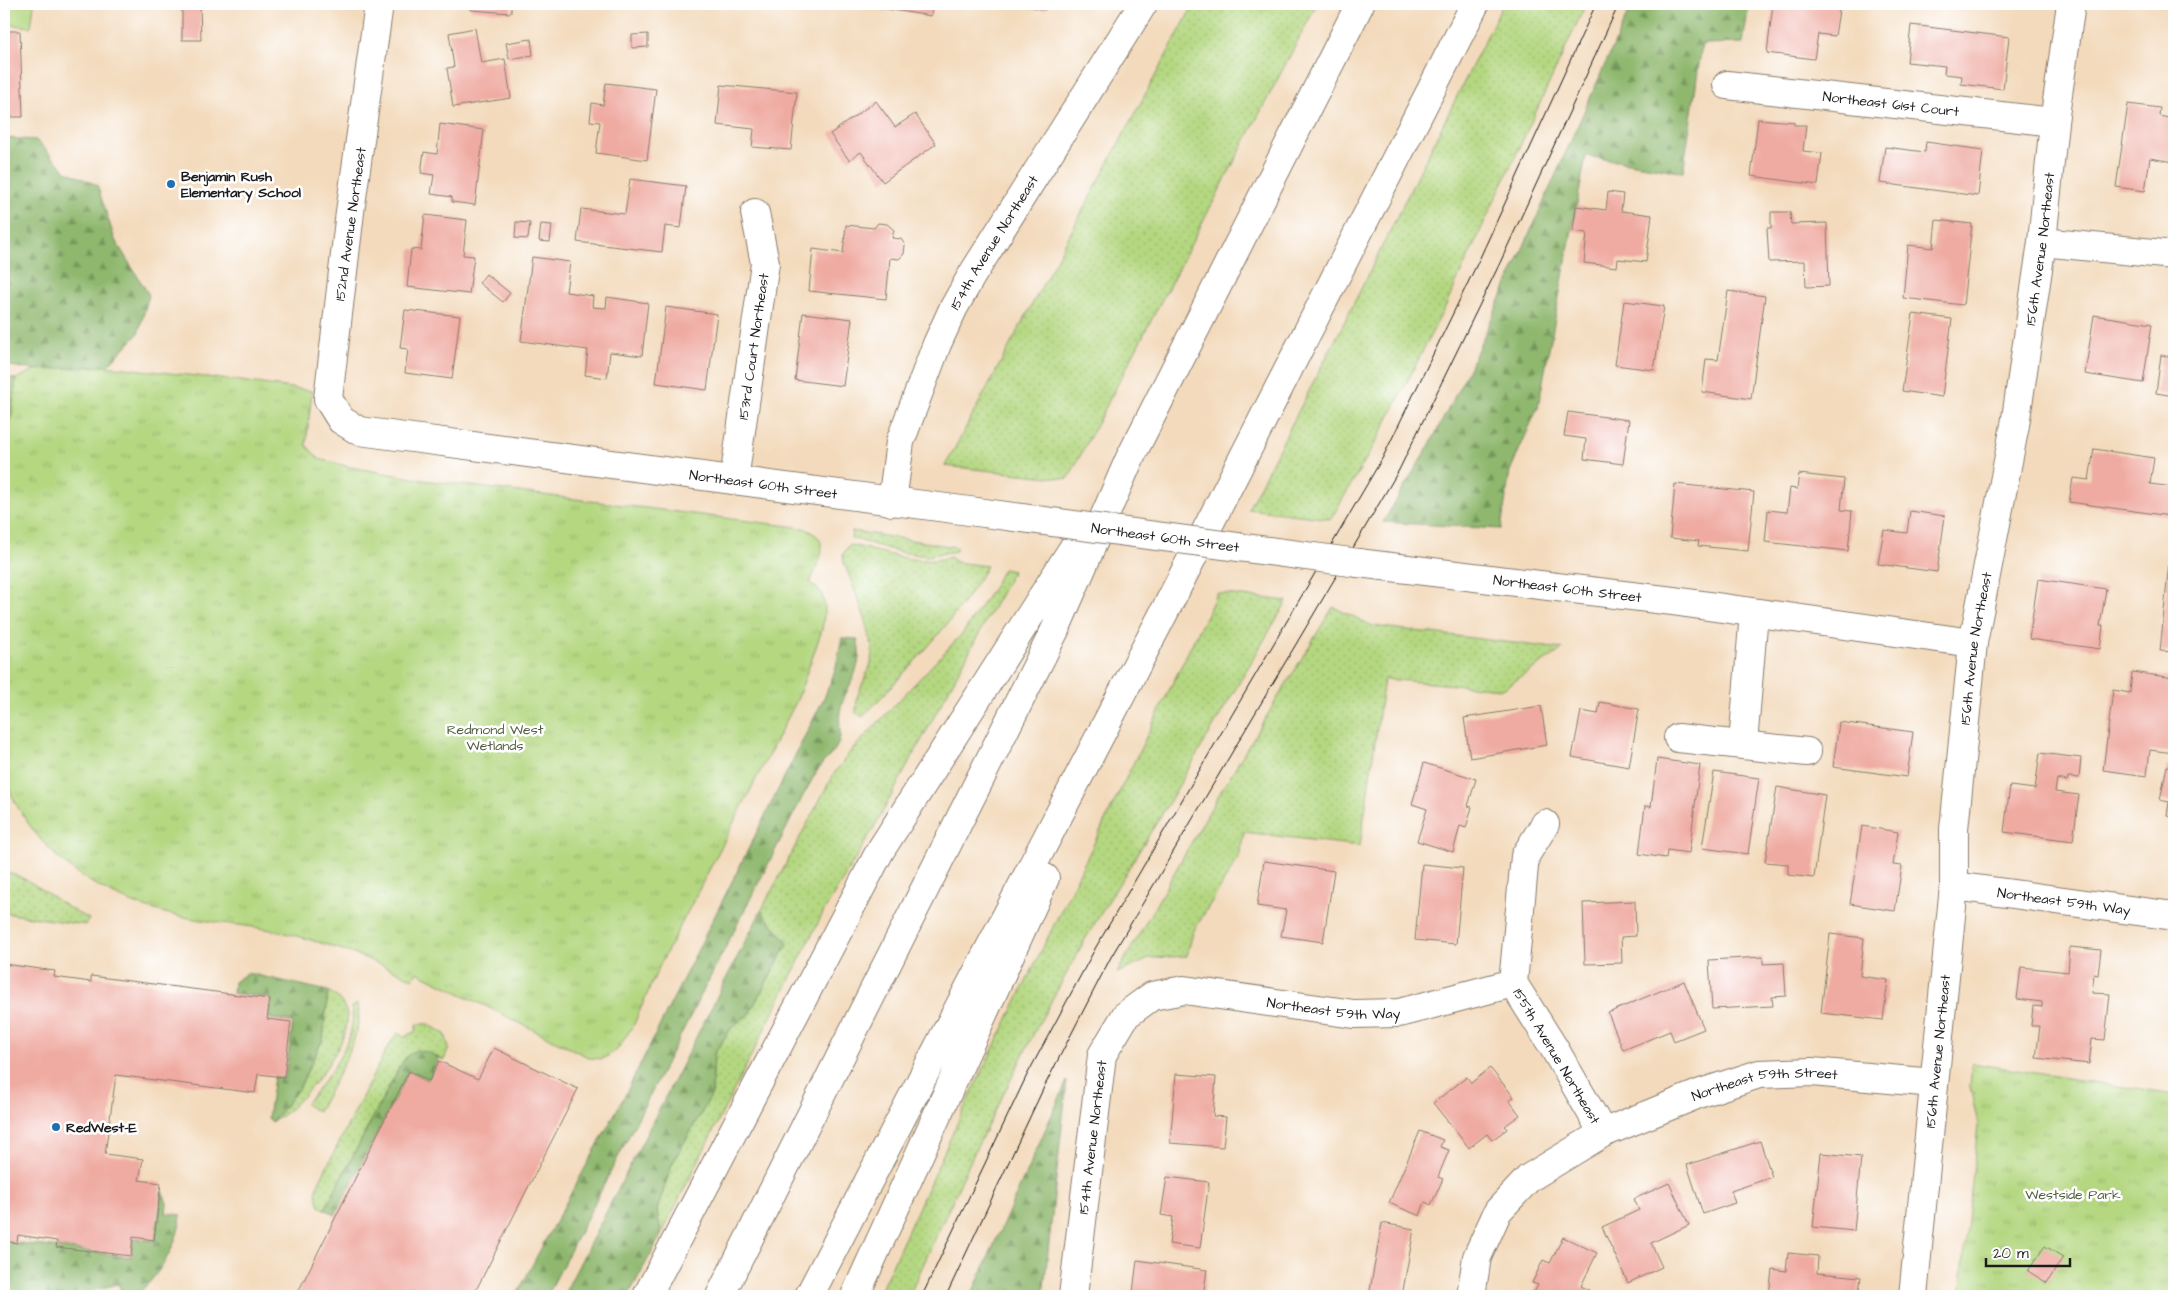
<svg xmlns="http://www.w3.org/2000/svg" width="2178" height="1300" viewBox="0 0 2178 1300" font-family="'Architects Daughter',sans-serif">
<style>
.grass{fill:url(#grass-dots);stroke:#687a4e}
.forest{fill:url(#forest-firs);stroke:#566a45}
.park{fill:url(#park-tufts);stroke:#687a4e}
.pitch{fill:#b4d780;stroke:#687a4e}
.building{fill:#efaba2}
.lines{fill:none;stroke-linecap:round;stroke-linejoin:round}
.minor-casing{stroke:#887b6c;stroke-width:30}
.highway-casing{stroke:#887b6c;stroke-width:30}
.minor{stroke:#fff;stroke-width:28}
.highway{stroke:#fff;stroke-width:28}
.tram{stroke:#1c1c1c;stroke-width:1}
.minor-bridge-casing{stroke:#887b6c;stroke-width:30;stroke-linecap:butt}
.minor-bridge{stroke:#fff;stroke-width:28}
.poi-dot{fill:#1f6fb2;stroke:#fff;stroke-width:2}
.labels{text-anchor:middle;stroke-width:5;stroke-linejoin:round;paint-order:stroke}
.street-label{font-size:14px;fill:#1c1c1c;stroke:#fff}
.poi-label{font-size:14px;font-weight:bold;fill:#1c1c1c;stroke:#fff;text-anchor:start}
.park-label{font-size:14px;fill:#515d3f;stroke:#fff}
</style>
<defs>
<pattern id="grass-dots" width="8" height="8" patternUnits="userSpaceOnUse" patternTransform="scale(1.25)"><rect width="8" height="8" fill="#b4d780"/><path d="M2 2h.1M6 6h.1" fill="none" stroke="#9ab86e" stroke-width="1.8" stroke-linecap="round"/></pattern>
<pattern id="forest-firs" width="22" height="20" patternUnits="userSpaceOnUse" patternTransform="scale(1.25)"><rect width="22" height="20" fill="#8fb86e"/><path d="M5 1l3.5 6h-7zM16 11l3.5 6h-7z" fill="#74955a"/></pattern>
<pattern id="park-tufts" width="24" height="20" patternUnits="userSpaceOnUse" patternTransform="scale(1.25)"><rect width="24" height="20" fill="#b4d780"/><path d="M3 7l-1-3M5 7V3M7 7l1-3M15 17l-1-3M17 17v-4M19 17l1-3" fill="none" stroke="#9ab86e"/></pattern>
</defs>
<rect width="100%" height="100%" fill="#fff"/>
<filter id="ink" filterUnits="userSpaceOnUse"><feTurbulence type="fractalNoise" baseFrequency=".02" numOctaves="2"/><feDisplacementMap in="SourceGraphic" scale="10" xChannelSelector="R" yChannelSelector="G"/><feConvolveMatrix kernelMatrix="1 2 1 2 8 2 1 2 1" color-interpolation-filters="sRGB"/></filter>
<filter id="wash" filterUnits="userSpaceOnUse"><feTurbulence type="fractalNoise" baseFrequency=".0096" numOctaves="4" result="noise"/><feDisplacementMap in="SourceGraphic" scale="20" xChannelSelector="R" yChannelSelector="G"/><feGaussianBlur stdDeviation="1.12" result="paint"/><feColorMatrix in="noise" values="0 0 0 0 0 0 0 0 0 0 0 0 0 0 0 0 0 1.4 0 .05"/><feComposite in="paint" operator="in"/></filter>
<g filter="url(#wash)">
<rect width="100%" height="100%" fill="#f3dabc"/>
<path class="grass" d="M1194,4H1317L1068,479L945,466Z
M1503,4H1586L1446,305L1380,435L1331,519L1248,509L1346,319Z
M852,531L956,547V551L926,556L900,552L851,538Z
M849,545C884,551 916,567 951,557L955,562L987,566C954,624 907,669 863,717L856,713L857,697L871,664L872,647L865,618L844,562L843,554Z
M1003,569L1013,571L876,824L823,913L661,1235L657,1210L672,1164L712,1094L714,1054L732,1027L749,1014L788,943L761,911L833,775L850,752L963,633L993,588Z
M1217,593L1287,601L1171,799L1087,936L1035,1031L975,1151L909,1296H878L966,1104Z
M1333,607L1373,626L1563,649L1503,689L1384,679L1360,846L1244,832L1239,857L1193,932L1187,956L1151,958L1117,973L1218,796Z
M4,871C37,880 58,905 89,919L85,925L4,913Z
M328,991C337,996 345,1004 347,1015C351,1045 298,1109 272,1122L299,1088L323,1039Z
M357,1004C367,1032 331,1086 318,1112L305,1104C324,1084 361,1035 351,1007Z
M416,1024H428L445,1034L449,1048L444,1060L439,1058L400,1066L325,1209L320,1207L316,1192L319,1182L387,1048L398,1033L404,1037L416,1031Z"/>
<path class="forest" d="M1632,4H1749L1743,43L1702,44L1683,172L1586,156L1538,407L1510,471L1501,529L1383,522L1429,446L1470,367Z
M4,138L36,140L66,171L97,185L115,240L149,295L138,334L107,366L35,370L4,365Z
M4,377L16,379L4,483Z
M842,638L857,639C866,669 844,687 840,712C838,724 843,736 837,746C834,753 827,758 822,764C815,773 810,784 804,794L547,1296H516L546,1239L624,1097L824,698L835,671Z
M761,911L788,943L749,1014L732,1027L714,1054L712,1094L672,1164L657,1210L661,1235L628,1296H563Z
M247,973L328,991L323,1039L299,1088L272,1122L268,1118L274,1077L285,1078L293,1022L269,1018L271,998L233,993L234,982Z
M416,1050L427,1052L439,1058L428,1080L409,1071L335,1215L325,1209L400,1066L407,1056Z
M1067,1081L1043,1296H971Z
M162,1191L167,1203L166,1213L181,1215C179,1244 157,1279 135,1296H124L118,1284L72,1296H4V1241L131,1257L134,1238L155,1241Z"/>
<path class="park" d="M107,366L241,381L312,391L306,445L319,459L350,467L424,480L804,528C834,540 819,560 810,583L822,593L825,608L822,630L797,700L658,969L634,1024L617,1050L603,1059L590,1058L417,972L413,979C371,959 327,943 281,932C249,925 215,923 183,917C117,904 58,872 22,814C14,802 9,788 4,776V483L16,379L35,370Z
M1972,1063L2174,1095V1296H1960L1978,1125L1970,1087Z"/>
<path class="pitch" d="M4,4H34L31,27L4,24Z"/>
<g id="blocks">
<path class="building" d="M182,4H200L201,40H182Z
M471,4H511V13L471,10Z
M807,4H835V8Z
M874,4H933L931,16L874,7Z
M1019,4H1046L1045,10Z
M1773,4H1840L1835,36L1818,34L1814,59L1767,53Z
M1911,25L2009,37L2003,89L1961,84L1962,76L1944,74L1945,66L1907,62Z
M475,28L481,63L505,59L511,98L453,107L447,68L454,67L449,33Z
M4,31H20L23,117H4Z
M648,34V47L632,48V35Z
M531,39L533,55L509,59L506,43Z
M606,83L656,89L647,160L596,153L600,122L590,121L592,103L603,105Z
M721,85L797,92L791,150L752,147L754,129L717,125Z
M876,101L895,127L915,114L936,144L883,182L861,152L849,160L830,134Z
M2128,104L2160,108L2159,116L2174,119V162L2150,158L2145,191L2116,187Z
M1758,119L1794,122V125H1806L1803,151L1822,153L1818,185L1751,176Z
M440,124L484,130L475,205L452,202V197L431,194L434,175L421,173L424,152L437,154Z
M1926,142L1983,150L1978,196L1880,183L1885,147L1925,152Z
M630,179L686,186L681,228L665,226L662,252L577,242L581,209L625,214Z
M1608,192L1623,194L1621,211L1652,215L1646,262L1618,259L1617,267L1584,263L1587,233L1573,231L1576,206L1606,210Z
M1771,212H1790L1791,224L1827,223L1829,286L1806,287L1805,261L1769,262L1767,228H1771Z
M425,215L467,220L463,255L474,256L469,294L407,287L411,249L421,250Z
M1936,220L1972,224L1963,305L1903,298L1908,245L1933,248Z
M516,222L530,223L528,239L515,238Z
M878,223L887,224L894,230L892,238L901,239L905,245L904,254L899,259L890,258L886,299L809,291L813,249L843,253L846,225L874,228Z
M541,224L552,225L550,242L539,241Z
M532,257L570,262L566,292L593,296L592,307L606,308L607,297L648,303L642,356L610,352L607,378L585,375L588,350L521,341Z
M486,274L510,293L503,302L479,283Z
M1728,291L1765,296L1751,399L1702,392L1706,359L1718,360Z
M1624,301L1664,306L1654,370L1615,365Z
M666,307L717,314L707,390L656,383Z
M405,310L460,316L452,379L405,373L408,349L400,348Z
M803,313L852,319L843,386L795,380Z
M1913,314L1952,319L1942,397L1902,391Z
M2094,315L2152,324L2143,383L2085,374Z
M2161,355L2174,357V396L2156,393Z
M1568,412L1629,420L1623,464L1584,459L1586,439L1564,436Z
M2094,449L2154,458L2150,484L2174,487L2170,516L2069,502L2073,478L2089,480Z
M1799,474L1844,479L1841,510L1852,511L1848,551L1765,542L1768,510L1787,512L1790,488L1797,489Z
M1675,484L1754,492L1748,551L1698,546L1699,541L1670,538Z
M1910,511L1945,516L1937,572L1878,564L1884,530L1907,533Z
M2169,562L2174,563V652L2160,651Z
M2038,579L2106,589L2100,626H2103L2100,649L2029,639Z
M2132,672L2174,678V753L2150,750L2147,776L2103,770L2113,690L2130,693Z
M1600,702L1639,709L1629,767L1572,757L1581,711L1598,714Z
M1541,706L1547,745L1470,758L1464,718Z
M1839,722L1913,732L1907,777L1833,767Z
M2040,753L2081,758L2079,778L2068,777L2067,781L2057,779L2055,792L2079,795L2073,841L2004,832L2010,786L2035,789Z
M1657,759L1700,765L1689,853L1667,850L1666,858L1639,854L1645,806L1651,807Z
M1424,763L1476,779L1468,806L1472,807L1466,828L1460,826L1453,852L1417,841L1427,809L1412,804Z
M2167,766L2174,767V817L2167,816L2169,802L2160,800Z
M1714,772L1759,778L1748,854L1702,848Z
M1777,787L1825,795L1814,878L1788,875V864L1765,862Z
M1862,826L1898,832L1893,865L1902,866L1895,911L1850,904Z
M1264,861L1334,871L1323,942L1281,936L1286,910L1257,906Z
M1422,864L1463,868L1456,944L1415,940Z
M1635,901L1636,936L1621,937L1622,963L1585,964L1583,903Z
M1830,934L1864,938L1860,976L1888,980L1883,1020L1821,1013Z
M2070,947L2101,950L2098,975L2094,974L2092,993L2110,994L2105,1040L2092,1039L2089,1064L2036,1058L2040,1026H2031L2033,1006L2042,1007V1002L2017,999L2021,967L2068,972Z
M1763,957V964L1784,963L1786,996L1772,997L1773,1006L1712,1009L1709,960Z
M4,964L55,971L54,977L91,982V976L270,999L267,1019L291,1022L284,1077L258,1074L255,1093L116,1075L105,1154L143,1159L139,1180L161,1183L154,1240L133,1237L131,1256L56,1247L57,1241L18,1235L17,1243L4,1241Z
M1684,981L1704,1029L1674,1041L1670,1031L1623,1050L1608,1013Z
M494,1048L578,1089L473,1296H296L409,1071L429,1081L439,1061L478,1079Z
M1490,1068L1514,1097L1509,1100L1520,1115L1505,1126L1507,1129L1492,1140L1487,1134L1469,1148L1433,1103L1467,1077L1471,1083Z
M1176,1074L1216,1077L1213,1116L1226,1117L1223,1147L1170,1143Z
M1420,1131L1443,1140L1440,1147L1449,1150L1438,1177L1443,1179L1431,1205L1425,1202L1420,1216L1389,1203Z
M1760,1141L1772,1177L1731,1191L1735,1203L1703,1214L1687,1165Z
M1821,1153L1861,1157L1854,1231L1813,1227Z
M1167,1177L1209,1182L1200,1248L1169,1244L1173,1217L1161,1215Z
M1669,1183L1689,1225L1651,1243L1662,1267L1628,1283L1602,1227L1639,1210L1634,1199Z
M1382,1223L1414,1229L1402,1296H1369Z
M1563,1237L1597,1253L1581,1286L1589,1290L1586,1296H1532L1538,1285L1532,1283L1543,1260L1550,1263Z
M2045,1246L2063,1257L2047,1283L2028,1271Z
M1788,1253L1818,1256L1817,1273L1861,1277L1858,1296H1769L1772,1269L1786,1271Z
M1137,1260L1207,1270L1203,1296H1158L1133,1292Z"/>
</g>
</g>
<g filter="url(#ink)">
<use href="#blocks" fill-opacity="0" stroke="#887b6c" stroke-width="1"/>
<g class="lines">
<g class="minor-casing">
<g id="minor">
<path id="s1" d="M379,4L350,212L328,399L341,420L359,431L977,512"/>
<path id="s2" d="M1727,85L2054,122"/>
<path d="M2042,242L2174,255"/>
<path id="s3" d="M734,480L765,263L755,213"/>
<path id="s4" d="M892,502L900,442L937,344L953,309L972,275L1143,4"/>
<path id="s5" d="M1358,563L1673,601L1973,643"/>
<path d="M1678,738L1807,752"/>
<path d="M1743,744L1754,613"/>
<path id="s6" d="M1954,886L2174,916"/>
<path id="s7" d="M1603,1133L1701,1093L1759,1074L1812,1072L1934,1083"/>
<path id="s8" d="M1073,1296L1102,1055L1126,1015L1152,996L1184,990L1354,1014L1399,1013L1513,983"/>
<path d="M1471,1296L1477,1257L1498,1211L1529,1178L1603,1133L1554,1048L1513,983L1525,856L1545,824"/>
<path id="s9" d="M1913,1296L1954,886V829L1973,643L2015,425L2042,242L2054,122L2071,4"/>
</g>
</g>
<g class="highway-casing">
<path id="highway" d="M647,1296L880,851L1084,531
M720,1296L1055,630L1129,460L1360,4
M809,1296L1171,599L1475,4
M855,1296L1045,878"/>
</g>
<use href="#minor" class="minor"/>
<use href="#highway" class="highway"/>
<path class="tram" d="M922,1296L1027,1075L1096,947L1383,457L1479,260L1596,4
M946,1296L1045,1085L1111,957L1399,470L1499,265L1619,4"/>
<g class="minor-bridge-casing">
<g id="minor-bridge">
<path id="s10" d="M977,512L1358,563"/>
</g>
</g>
<use href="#minor-bridge" class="minor-bridge"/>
</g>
</g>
<g class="poi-dot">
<circle cx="171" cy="184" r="5"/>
<circle cx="56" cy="1127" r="5"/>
</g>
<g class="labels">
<g class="street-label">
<text dy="5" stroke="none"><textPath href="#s2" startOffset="165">Northeast 61st Court</textPath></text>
<text transform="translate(350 224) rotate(-82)" y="5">152nd Avenue Northeast</text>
<text dy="5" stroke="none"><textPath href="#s4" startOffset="282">154th Avenue Northeast</textPath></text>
<text dy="5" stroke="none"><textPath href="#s9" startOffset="1056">156th Avenue Northeast</textPath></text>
<text dy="5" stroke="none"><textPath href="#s3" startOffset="135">153rd Court Northeast</textPath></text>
<text dy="5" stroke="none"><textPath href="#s1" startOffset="852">Northeast 60th Street</textPath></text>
<text dy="5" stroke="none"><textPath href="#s10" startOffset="190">Northeast 60th Street</textPath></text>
<text dy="5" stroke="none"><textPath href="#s5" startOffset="211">Northeast 60th Street</textPath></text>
<text dy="5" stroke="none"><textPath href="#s9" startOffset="651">156th Avenue Northeast</textPath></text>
<text dy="5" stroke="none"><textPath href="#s6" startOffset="111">Northeast 59th Way</textPath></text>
<text dy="5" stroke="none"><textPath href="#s8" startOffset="505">Northeast 59th Way</textPath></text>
<text dy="5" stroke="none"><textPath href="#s9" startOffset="246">156th Avenue Northeast</textPath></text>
<text transform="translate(1557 1056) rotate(59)" y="5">155th Avenue Northeast</text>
<text dy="5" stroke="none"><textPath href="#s7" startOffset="171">Northeast 59th Street</textPath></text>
<text dy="5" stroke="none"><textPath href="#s8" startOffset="160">154th Avenue Northeast</textPath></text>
</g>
<g class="poi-label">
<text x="181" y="181">Benjamin Rush<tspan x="181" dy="16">Elementary School</tspan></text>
<text x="66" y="1132">RedWest-E</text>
</g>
<g class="park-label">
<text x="495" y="734">Redmond West<tspan x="495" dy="16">Wetlands</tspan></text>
<text x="2073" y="1199">Westside Park</text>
</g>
</g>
<rect width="2178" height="1300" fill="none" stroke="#fff" stroke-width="20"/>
<path d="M1986 1258v8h84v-8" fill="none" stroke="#1c1c1c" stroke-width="2.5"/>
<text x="1993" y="1258" font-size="15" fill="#1c1c1c" stroke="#ffffff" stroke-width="4" paint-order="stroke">20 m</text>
</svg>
